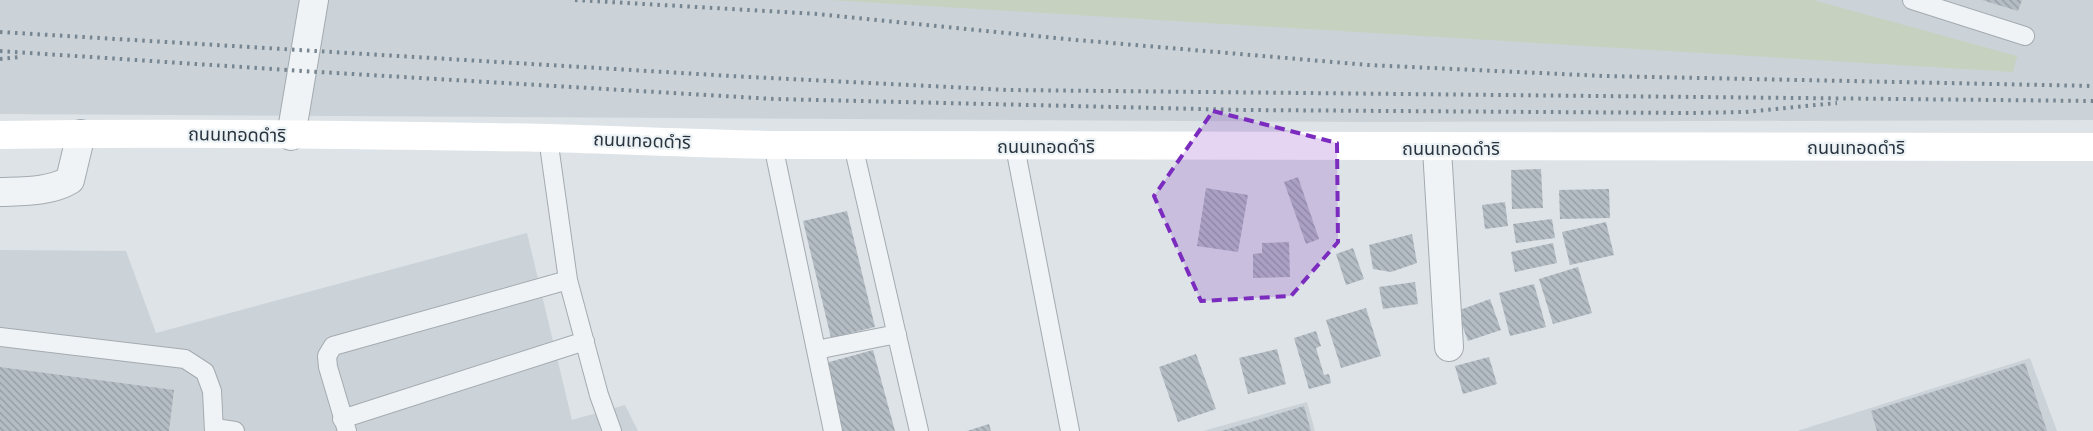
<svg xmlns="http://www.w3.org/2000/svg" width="2093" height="431" viewBox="0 0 2093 431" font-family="Commissioner,'Noto Sans Thai',sans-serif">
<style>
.built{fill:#cbd3d9}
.grass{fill:#c7d1bf}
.building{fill:url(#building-back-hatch)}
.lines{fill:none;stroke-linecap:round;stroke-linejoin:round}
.lane-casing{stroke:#a3abb1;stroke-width:20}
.street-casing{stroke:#a3abb1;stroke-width:30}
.lane{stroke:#f0f3f5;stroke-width:18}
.street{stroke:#f0f3f5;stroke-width:28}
.secondary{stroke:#fff;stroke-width:28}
.rail{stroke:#778590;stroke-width:4;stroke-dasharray:2.5 5;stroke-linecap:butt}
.marked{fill:#7b2cbf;fill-opacity:0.2;stroke:#7b2cbf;stroke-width:4;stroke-dasharray:10 6;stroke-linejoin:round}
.labels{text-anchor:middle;stroke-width:4.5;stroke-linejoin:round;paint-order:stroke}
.street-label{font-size:18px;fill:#27333e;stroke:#edf2f5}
</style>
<defs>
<pattern id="building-back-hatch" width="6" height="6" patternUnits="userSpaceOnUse" patternTransform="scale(1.25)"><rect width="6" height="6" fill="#b5bdc4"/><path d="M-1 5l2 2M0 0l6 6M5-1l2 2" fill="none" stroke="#939aa1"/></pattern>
</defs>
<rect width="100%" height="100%" fill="#dde3e7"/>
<path class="built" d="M0,0H2093V120L1374,122L0,114Z
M527,233L572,420L625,405L638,431H0V250L126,251L156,333Z
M2030,358L2057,431H1797Z
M1307,402L1315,431H1203Z"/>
<path class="grass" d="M830,0H1813L2017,56L2013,72Z"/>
<path class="building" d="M1982,0H2022L2018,11Z
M1541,169L1543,208L1512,209L1511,170Z
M1298,177L1319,239L1306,244L1284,182Z
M1206,188L1248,195L1238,252L1197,246Z
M1609,189L1610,218L1560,219L1559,190Z
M1505,202L1508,226L1485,229L1482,205Z
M847,211L875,327L831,338L803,221Z
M1552,219L1555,238L1516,243L1513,224Z
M1606,222L1614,255L1570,265L1562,232Z
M1412,234L1417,263L1391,272L1373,269L1369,245Z
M1289,242L1290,277L1253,278V254L1262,253V243Z
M1553,243L1557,263L1515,272L1511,252Z
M1353,248L1364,279L1346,285L1336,254Z
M1578,267L1592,313L1553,324L1539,279Z
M1415,282L1418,304L1383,309L1379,287Z
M1534,284L1546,327L1510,336L1499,293Z
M1490,299L1501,330L1468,341L1457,311Z
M1366,308L1381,356L1341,368L1326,320Z
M1316,331L1321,346L1316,348L1324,375L1329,374L1331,383L1309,389L1294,338Z
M1277,349L1286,384L1248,394L1239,358Z
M873,350L895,431H840L822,364Z
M1196,354L1216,409L1178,422L1159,367Z
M1489,357L1497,384L1463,394L1455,366Z
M2025,363L2047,431H1877L1871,411Z
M0,367L174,390L169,431H0Z
M1304,406L1311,431H1221Z
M989,424L991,431H967Z"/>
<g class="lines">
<g class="lane-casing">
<path id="lane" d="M1912,0L2025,36
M548,138L568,280L599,395L612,431
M773,145L833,431
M853,145L919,431
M1015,147L1070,431
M0,337L185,359L205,372L212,391L214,431
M816,350L897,334
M342,419L585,341
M215,428L235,431
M347,431L328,367L327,356L333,346L568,280"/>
</g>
<g class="street-casing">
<path id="street" d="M291,136L314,0
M1437,149L1449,347
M0,192C24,191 50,192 70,180L81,134"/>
</g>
<use href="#lane" class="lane"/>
<use href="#street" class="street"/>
<path class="secondary" d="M0,135C182,132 365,135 547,138C624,140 701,144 778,145C1217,149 1655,148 2093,147"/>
<path class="rail" d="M575,0L818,14L1065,39L1368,65L1604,76L2093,86
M0,32L731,76L1008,90L2093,101
M0,51L302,71L774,99L1243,110L1689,113L1745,112L1837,103
M0,59L20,57"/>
</g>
<path class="marked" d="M1213,111L1337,143L1338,242L1291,296L1201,301L1154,196Z"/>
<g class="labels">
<g class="street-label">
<text transform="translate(237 135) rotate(1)" y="6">ถนนเทอดดำริ</text>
<text transform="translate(642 141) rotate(2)" y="6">ถนนเทอดดำริ</text>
<text x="1046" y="153">ถนนเทอดดำริ</text>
<text x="1856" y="154">ถนนเทอดดำริ</text>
<text x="1451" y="155">ถนนเทอดดำริ</text>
</g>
</g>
</svg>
